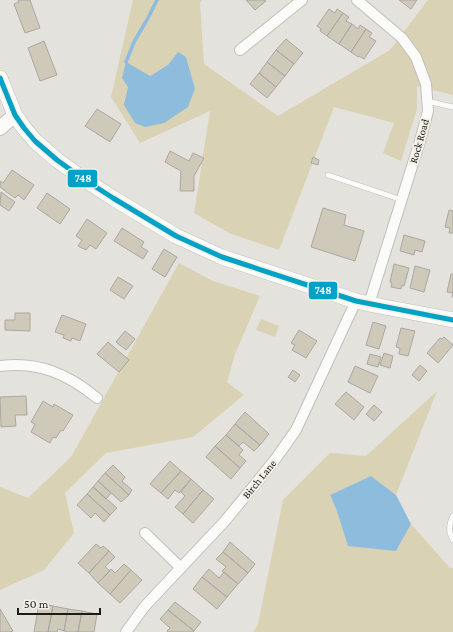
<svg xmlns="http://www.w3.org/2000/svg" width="453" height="632" viewBox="0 0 453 632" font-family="'Crimson Pro',serif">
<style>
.green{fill:#dad2b4}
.water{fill:#8ebcdc}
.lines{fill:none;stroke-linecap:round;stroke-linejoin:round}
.stream{stroke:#8ebcdc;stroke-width:3.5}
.building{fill:#cec9b8;stroke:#a9a8a4}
.lane-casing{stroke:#c0bfbb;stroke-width:6}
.street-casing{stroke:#c0bfbb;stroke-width:12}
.secondary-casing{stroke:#c0bfbb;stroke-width:16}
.primary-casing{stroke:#c0bfbb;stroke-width:16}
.lane{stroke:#fbfbfa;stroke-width:5}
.street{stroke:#fbfbfa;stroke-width:10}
.secondary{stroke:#fbfbfa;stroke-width:14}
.primary{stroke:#fbfbfa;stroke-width:15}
.bus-1-casing{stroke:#f3f0e6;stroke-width:8}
.bus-1{stroke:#01a2c5;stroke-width:5}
.labels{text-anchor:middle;stroke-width:4;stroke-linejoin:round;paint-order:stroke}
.street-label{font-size:11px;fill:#1c1b18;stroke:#f3f0e6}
.line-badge{stroke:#f3f0e6;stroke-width:1.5}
.badge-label{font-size:11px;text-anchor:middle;font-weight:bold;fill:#fff}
</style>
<rect width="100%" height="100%" fill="#e3e2dc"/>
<path class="green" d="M133,0H202L200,3L204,64L278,116L390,50L428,0H453V95L417,86V109L401,161L383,153L394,123L334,107L279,250L231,234L194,213L210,111L140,143L111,97Z
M179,263L213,281L260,296L235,354L227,382L244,395L193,437L106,453L65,493L74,533L44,570L0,590V487L28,498L71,457Z
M261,319L279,326L275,337L256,330Z
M437,391L396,495L371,476L330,495L337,511L396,551L411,524L450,568H453V632H253L258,624L283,500L330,453L366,456Z"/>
<path class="water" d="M178,52L186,57L195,89L188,107L164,123L145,127L135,123L124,105L128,87L122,78L126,62L150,76L168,65Z
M371,476L396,495L411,524L396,551L348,546L337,511L330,495Z"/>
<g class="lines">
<path class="stream" d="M126,62L134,42L148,18L157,0"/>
</g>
<path class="building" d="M18,0H30L40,28L25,33L14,4L19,2Z
M246,0H264L266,1L255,10Z
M399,0H417L411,9Z
M329,9L335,13L337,9L343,13L327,36L320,31L321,29L317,26Z
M343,13L349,17L346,21L352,24L339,44L327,36Z
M352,24L358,29L360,25L366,29L351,52L339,44Z
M366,29L372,33L369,37L376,41L364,59L359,56L358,57L351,52Z
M286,39L303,53L294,64L276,50Z
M44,41L57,75L40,81L28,48Z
M276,50L294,64L285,76L267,62Z
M267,62L285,76L276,87L259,73Z
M259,73L276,87L267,98L250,84Z
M97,109L121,124L110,142L85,126Z
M170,151L189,161L193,153L204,158L194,176V191H180L181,171L165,162Z
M313,157L319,160L318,165L311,163Z
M12,170L34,185L24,200L18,195L15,198L0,187V181L3,183Z
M1,192L15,202L9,211L0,205Z
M47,193L70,209L60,224L37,208Z
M323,208L346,215L344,225L364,231L355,261L311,247Z
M449,210L453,211V233H449L450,228L445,227Z
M87,219L107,233L96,249L90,245L86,250L78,246L82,240L76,236Z
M122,228L144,242L141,247L148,251L143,259L114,241Z
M404,235L425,241L422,252L415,250L414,255L400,251Z
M164,249L177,257L165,277L152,269Z
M394,264L409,268L404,286L402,285L401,289L391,287L392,283L390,282Z
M415,266L430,270L424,292L410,288Z
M451,274H453V297H452L453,293L447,292Z
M118,277L133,286L124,299L110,290Z
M15,313H30V331L5,330V320H15Z
M62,315L86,324L80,341L72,338L71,341L63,338L64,335L55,332Z
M373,322L386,326L379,349L366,345Z
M401,328L415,331L408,356L399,354L400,348L396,347Z
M299,330L317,341L306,358L292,350L295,345L291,343Z
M125,331L135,339L126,350L116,342Z
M444,337L453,345L438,363L427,353L440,338L442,339Z
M108,342L129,360L119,372L97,354Z
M384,353L393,356L390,368L380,365Z
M370,354L381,357L378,367L367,364Z
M420,365L427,371L419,381L412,375Z
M355,366L378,376L370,393L348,382Z
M293,370L300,375L295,382L288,377Z
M346,392L364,407L354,420L335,404Z
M26,396L27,415H15L16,426L1,427L0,397Z
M43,401L53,407L54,404L73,415L63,431L61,430L56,438L53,437L50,443L31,432L35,424L31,422Z
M374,405L382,412L374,421L366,414Z
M245,412L269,434L260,445L235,424Z
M235,424L260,445L254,451L243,442L239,446L226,435Z
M226,435L243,450L239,455L246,461L240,468L215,446Z
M215,446L240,468L231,479L206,457Z
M170,461L181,471L161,493L150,484Z
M113,465L125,477L122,481L132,490L129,495L105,473Z
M181,471L191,479L179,493L175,490L168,499L161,493Z
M105,473L129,495L121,502L98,481Z
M191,479L203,490L183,514L175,507L185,496L181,492Z
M98,481L111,493L106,499L93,487Z
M93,487L117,508L110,515L87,494Z
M203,490L214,499L193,523L183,514Z
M87,494L110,515L104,522L95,513L91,518L77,505Z
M230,542L255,564L248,573L223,552Z
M96,544L101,548L103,546L109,551L89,573L78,563Z
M109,551L115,557L105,567L110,571L98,583L89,573Z
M223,552L248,573L238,584L222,571L226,567L216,559Z
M124,564L131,570L110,594L98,583L111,569L115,573Z
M209,569L219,578L224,572L238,584L227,597L202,577Z
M131,570L142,580L120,603L110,594Z
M202,577L227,597L217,609L193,589Z
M175,602L201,622L194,631L168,610Z
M39,603L53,606L48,632H34Z
M53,606L68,609L64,631L58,629L57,632H48Z
M0,609L13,631L10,632H0Z
M68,609L82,611L78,632H68L64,631Z
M168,610L194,631L193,632H168L167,631L170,628L160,619Z
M82,611L97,614L94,632H78Z"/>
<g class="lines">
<g class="lane-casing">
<path id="lane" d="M427,101L453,107
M328,175L402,200
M453,516C449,525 448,531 453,540"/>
</g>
<g class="street-casing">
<path id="street" d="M357,0L402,38L416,57L426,84L428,111L420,141L369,304
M240,50L302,0
M0,366C38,361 68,374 97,398
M145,533L181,568
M126,632L145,606L225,521L274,461L296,430L356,301"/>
</g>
<g class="secondary-casing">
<path id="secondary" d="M0,128L15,115"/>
</g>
<g class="primary-casing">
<path id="primary" d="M0,78L15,115L24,128L35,141L57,160L82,178L113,198L176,236L222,257L356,301L379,306L453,320"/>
</g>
<use href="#lane" class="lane"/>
<use href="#street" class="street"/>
<use href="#secondary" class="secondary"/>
<use href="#primary" class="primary"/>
<g class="bus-1-casing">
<path id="bus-1" d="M0,78L15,115L24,128L35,141L57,160L82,178L113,198L176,236L222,257L356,301L453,320"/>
</g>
<use href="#bus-1" class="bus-1"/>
</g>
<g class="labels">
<g class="street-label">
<text transform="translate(419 141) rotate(-74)" y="4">Rock Road</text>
<text transform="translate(259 479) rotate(-51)" y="4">Birch Lane</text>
</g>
</g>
<g class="line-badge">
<rect x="67" y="169" width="31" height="19" rx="4" fill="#01a2c5"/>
<rect x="308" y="281" width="30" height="19" rx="4" fill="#01a2c5"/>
</g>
<g class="badge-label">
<text x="83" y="182">748</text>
<text x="323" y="294">748</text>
</g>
<path d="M18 608v6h82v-6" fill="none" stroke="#1c1b18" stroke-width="2"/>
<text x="24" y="608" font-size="12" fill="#1c1b18" stroke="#f3f0e6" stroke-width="3" paint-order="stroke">50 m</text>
</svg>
